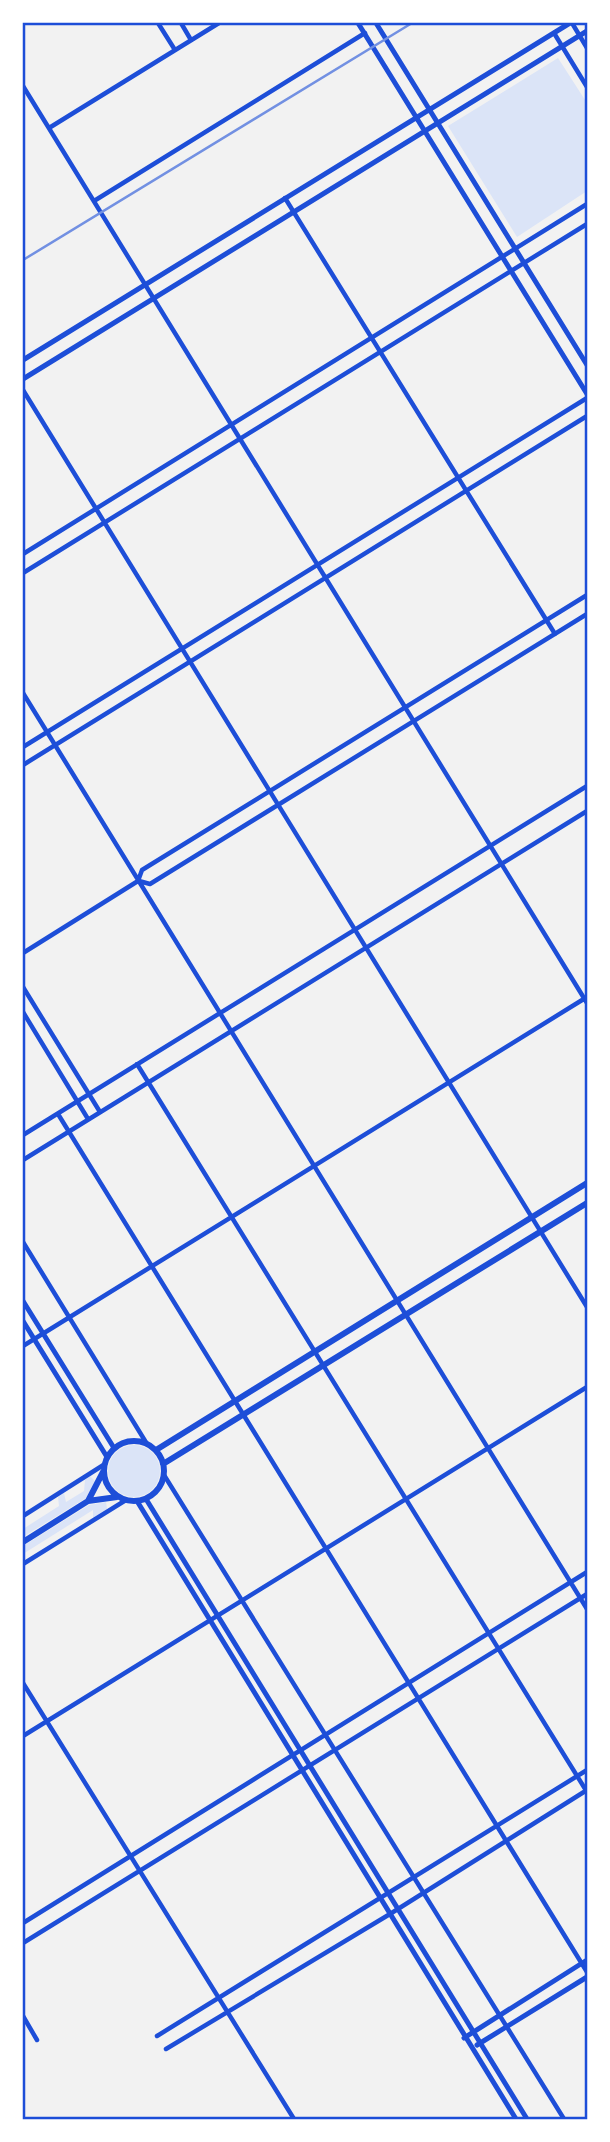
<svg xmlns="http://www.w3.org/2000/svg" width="610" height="2142" viewBox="0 0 610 2142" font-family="'Sofia Sans Condensed',sans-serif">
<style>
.green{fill:#dbe4f7}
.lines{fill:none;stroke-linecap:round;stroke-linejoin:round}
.minor{stroke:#1d4ed8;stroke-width:4.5}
.tertiary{stroke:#1d4ed8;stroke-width:5}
.secondary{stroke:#1d4ed8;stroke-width:6}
.rail{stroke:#7290e2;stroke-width:2.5}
.neatline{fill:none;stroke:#1d4ed8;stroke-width:2.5}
</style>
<rect width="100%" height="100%" fill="#f2f2f2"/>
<path class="green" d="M558,58L587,103V191L517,237L448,126Z
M108 1471a26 26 0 1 1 52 0a26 26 0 1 1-52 0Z
M90,1476L95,1481L86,1498L23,1537V1529L59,1506L58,1497L64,1493L66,1502L84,1491L85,1480Z
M106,1502L107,1509L93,1518V1510L23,1554V1546L89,1505Z"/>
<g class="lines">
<path class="minor" d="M158,23L175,50
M181,23L191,40
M572,23L587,48
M554,33L587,87
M23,86L587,1003
M49,128L219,23
M285,198L555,634
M94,201L365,33
M23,390L587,1307
M23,554L587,204
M23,573L587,224
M23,693L587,1609
M23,747L587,398
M23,765L587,416
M139,881L150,884L587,614
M23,953L138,881L142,870L587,595
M23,987L100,1112
M23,1012L88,1119
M137,1064L587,1792
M58,1114L587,1972
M23,1135L587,786
M23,1160L587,811
M23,1242L147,1444
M23,1346L587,997
M164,1475L564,2119
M23,1516L105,1464
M23,1564L126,1500
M23,1683L294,2119
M23,1736L587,1387
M23,1923L587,1572
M23,1943L587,1594
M23,2016L37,2040
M157,2036L587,1770
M166,2049L390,1914L587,1790"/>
<path class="tertiary" d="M358,23L587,394
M376,23L587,365
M23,360L570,23
M23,379L587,31
M23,1301L114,1448
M23,1321L107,1457
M146,1499L527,2119
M137,1501L516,2119
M464,2038L587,1960
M477,2045L587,1977"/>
<path class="secondary" d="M104 1471a30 30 0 1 1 60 0a30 30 0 1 1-60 0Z
M156,1450L587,1183
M163,1464L587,1203
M88,1501L103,1472
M23,1542L88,1501L117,1497"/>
<path class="rail" d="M23,260L412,23"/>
</g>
<rect width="610" height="2142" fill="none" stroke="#ffffff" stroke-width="49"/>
<rect x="24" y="24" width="562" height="2094" class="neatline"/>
</svg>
